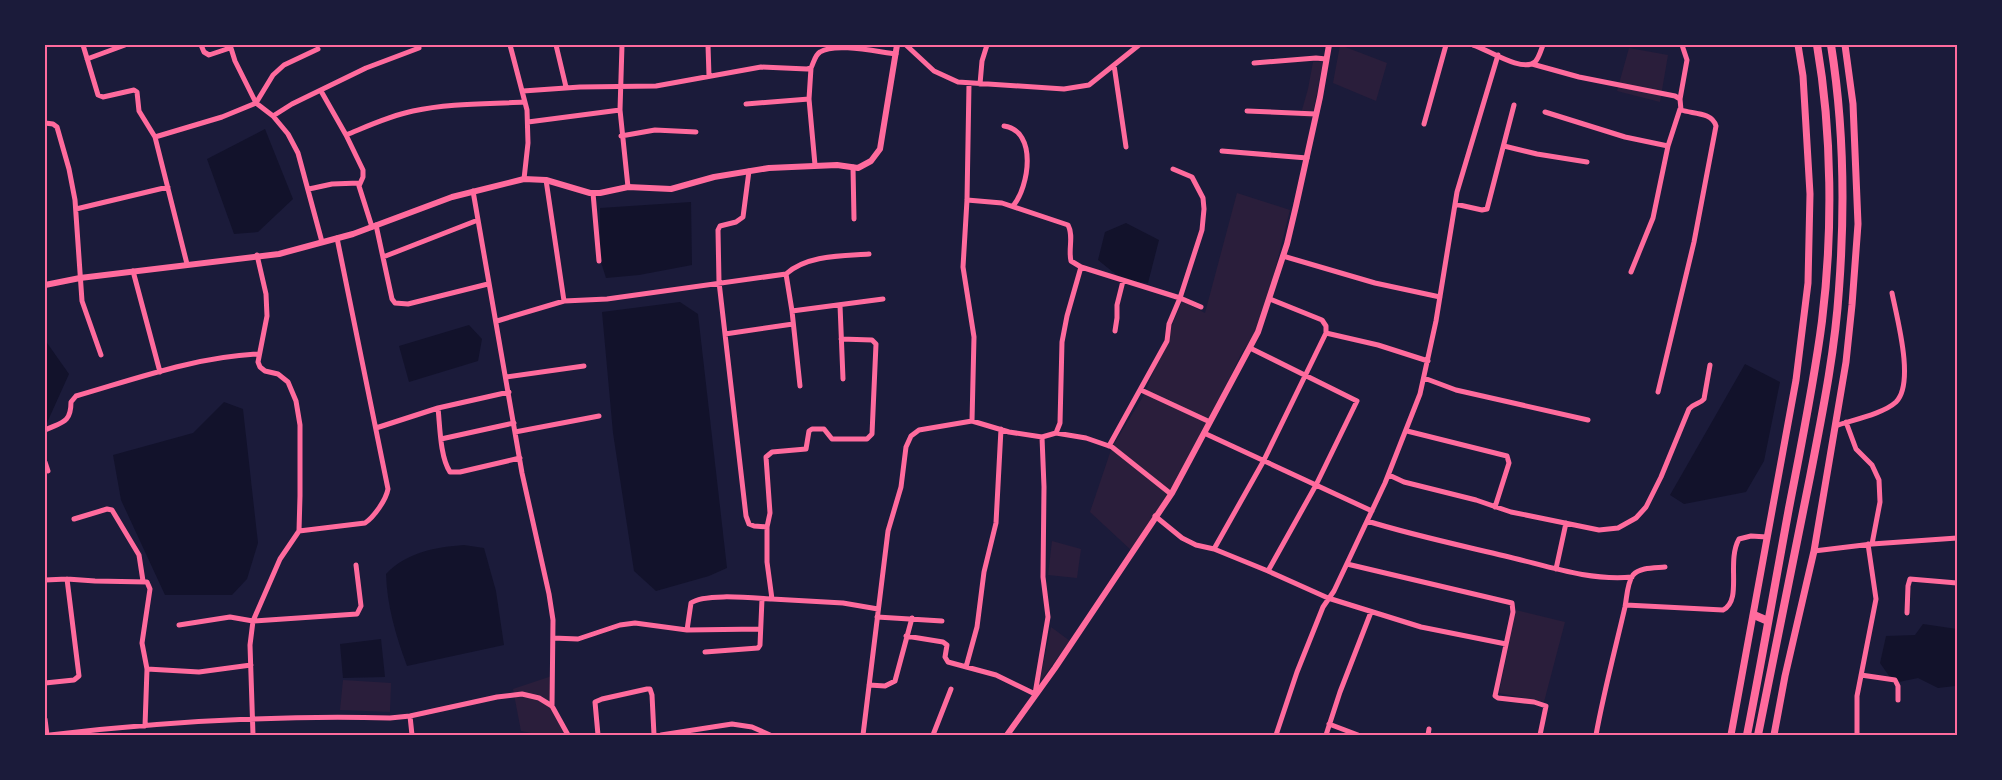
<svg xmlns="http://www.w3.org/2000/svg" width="2002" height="780" viewBox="0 0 2002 780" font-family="Literata,serif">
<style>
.green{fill:#2a1e3b}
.water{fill:#12122b}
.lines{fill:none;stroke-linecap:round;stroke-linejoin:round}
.minor{stroke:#ff6b9d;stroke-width:5}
.tertiary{stroke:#ff6b9d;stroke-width:6}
.secondary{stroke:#ff6b9d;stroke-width:7}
.trunk{stroke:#ff6b9d;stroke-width:8}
.neatline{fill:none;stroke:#ff6b9d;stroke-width:2}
</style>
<rect width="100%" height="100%" fill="#1b1b3a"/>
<path class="green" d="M1340,45L1387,63L1376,101L1333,83Z
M1629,48L1668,55L1660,102L1617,91Z
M1313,62H1323L1312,118L1300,117L1308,89Z
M1237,193L1290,210L1268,298L1252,339L1242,352L1207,426L1171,494L1132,551L1090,512L1112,447L1144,395L1182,301L1205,313Z
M1052,541L1081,549L1077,578L1048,575Z
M1516,610L1565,622L1544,702L1499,693Z
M1051,627L1070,641L1039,683Z
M552,676L554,710L568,735H541L521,731L513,689Z
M343,680L391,683L390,712L340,710Z"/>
<path class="water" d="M265,129L293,199L258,232L234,234L207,159Z
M691,202L692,265L639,275L606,278L600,259V208Z
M1126,223L1159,240L1148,283L1124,281L1098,260L1105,232Z
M680,302L698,314L727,568L709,576L656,591L634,571L613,433L602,312Z
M469,325L482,339L478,361L409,382L399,346Z
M45,340L69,374L46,425L45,424Z
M1745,364L1780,382L1764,461L1746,492L1684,504L1670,495Z
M224,402L243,409L258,543L247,579L232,595H165L121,500L113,455L193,433Z
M464,545L484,548L496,591L504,645L407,666C396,636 387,606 386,574C407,552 436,547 464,545Z
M1923,624L1957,629V677L1955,686L1938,688L1918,678L1894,683L1880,663L1886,636L1915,635Z
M381,639L385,677L343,678L340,644Z"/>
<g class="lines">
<path class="minor" d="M83,45L98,95L103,97L134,90L137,92L139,111L155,137
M201,45L204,52L209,55L230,48
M230,45L235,61L256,103L273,116L288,134L298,153L322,242
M510,45L527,110L528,143L524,179
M556,45L566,87
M622,45L620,110L628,187
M708,45L709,76
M906,45L934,71L958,82L1064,89L1089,85L1139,45
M1473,45C1487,49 1522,73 1535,62C1539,58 1541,50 1543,45
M87,59L125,45
M1254,63L1316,58L1326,59
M1532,64L1579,77L1675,96L1680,99L1681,110C1693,114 1712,112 1716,126L1694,242L1658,392
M1114,65L1126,147
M811,68L809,99L815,165
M969,84L967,200L963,267L974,337L972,421
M980,84L982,61L987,45
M321,91L346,135L363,170V177L359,186L372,227
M523,91L580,87L656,86L761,67L807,69L811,68C814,62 815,55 820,52C835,42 878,52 896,54
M1680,99L1687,60L1682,45
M746,104L809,99
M1247,111L1316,114
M1545,112L1625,137L1668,146
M273,116L292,104L366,68L419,48
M528,122L620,110
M45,123L53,124L57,127L69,169L75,200L82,301L101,355
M1424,124L1446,45
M1004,126C1038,131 1029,187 1013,206
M346,135C368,126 389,116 413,111C449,103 488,104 525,102
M621,136L655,130L696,132
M1504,146L1537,154L1587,162
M1222,151L1307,158
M853,167L854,219
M749,171L743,217L736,222L720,226L718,230L719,282L746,516L749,524L754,526L767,527
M546,180L564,301
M309,189L332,184L359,183
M473,191L522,473L549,594L553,620L552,706
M593,193L599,261
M967,200L1002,203L1068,225C1074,236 1068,249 1071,261L1081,267
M1455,204L1482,210L1487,209L1514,105
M76,209L168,187
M376,225L392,299L395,303L408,304L488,284
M1283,256L1375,283L1440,297
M383,257L478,220
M187,264L155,137L222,117L256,103L273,75L284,65L318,49
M133,271L160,372
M1631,272L1653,218L1668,146L1680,109
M786,274C807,255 842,256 869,254
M840,305L843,379
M792,311L883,299
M497,321L564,301L607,299L786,274L792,311L800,386
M1115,331L1117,318V305L1123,281
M1326,333L1378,345L1428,361
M725,334L793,324
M841,339L872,340L876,344L872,434L867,439H832L824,429H812L809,431L806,449L772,452L766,457L770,513L767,527V562L772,599L843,603L878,609
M1250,348L1357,401L1316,485L1268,571
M506,377L584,366
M1424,378L1456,390L1588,420
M1141,390L1210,422
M438,408C440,426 440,457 450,472H460L520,458
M1846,422L1856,449L1872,465L1879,480L1880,502L1872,544
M1835,426C1852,420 1883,414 1896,402C1915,383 1897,318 1892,293
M376,428L438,408L509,392
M45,430C62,422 71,423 71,402L76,396C135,379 196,357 258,354
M1407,431L1507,456L1509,463L1495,507
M515,432L599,416
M1056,433L1086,438L1112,447L1171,494
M1204,433L1372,511
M441,439L514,423
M1109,446L1167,341L1169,324L1180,298L1202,230L1204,209L1203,198L1192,177L1173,169
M45,462L48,471
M1389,475L1404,482L1476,500L1511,512L1599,530L1618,528L1636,518L1646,507L1661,477L1689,409C1694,403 1700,404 1704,399L1710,365
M1155,516L1182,538L1196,545L1214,549L1268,571L1328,598L1421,627L1506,644
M74,519L107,509L112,510L139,555L143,581
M1367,521C1412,535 1459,545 1505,556C1548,566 1588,581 1632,577
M299,531L365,523C374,517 386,500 388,489L337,238
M1214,549L1263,462L1326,333V326L1322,320L1270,299
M1814,551L1872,544L1957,538
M1347,564L1512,603L1513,612L1495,696L1498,698L1534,702L1546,706L1540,735
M1556,569L1566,523
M45,580L67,579L95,581L147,582L150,589L142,643L147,669L145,726
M1626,605L1723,610C1743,600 1726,562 1739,539L1751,536L1767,537
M1907,613L1908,586L1910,579L1957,583
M877,617L942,621
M179,625L230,617L253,621L357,614L361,606L356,565
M687,630L691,603C704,593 754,598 772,599
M906,636L943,642L947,645L945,657L948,662L996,675L1035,694L1048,617L1043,577L1044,487L1042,437
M553,638L578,639L620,625L635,623L687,630L760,629
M705,652L758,648L760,645L762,599
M966,667L977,627L984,572L996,523L1001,429
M147,669L199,672L251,665
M1861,675L1895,680L1898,686V700
M45,683L74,680L79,676L67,579
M869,685L885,686L895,681L912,618
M410,716L412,735
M45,719L47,735
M1329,724L1358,735
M50,735C162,722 276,715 390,718L410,716L497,697L522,694L539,698L552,706L568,735
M253,735L250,645L253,621L280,559L299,531L300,496V425L296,401L288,382L278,374L265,371L260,367L258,362L267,316L266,294L257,255
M598,735L595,702L602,699L647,689H650L652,695L654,735
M661,735L732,724L752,727L770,735
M863,735L888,531L901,487L906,447L911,436L919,430L972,421L1009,432L1042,437L1056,433L1060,423L1062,342L1067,316L1081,267L1180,298L1201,307
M933,735L951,689
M1276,735L1297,672L1323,607L1334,591L1385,483L1420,394L1436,321L1457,192L1498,55
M1326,735L1340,692L1371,612
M1428,735L1429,729
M1596,735C1604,691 1615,650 1625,607C1627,597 1627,583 1633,575C1640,567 1655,568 1665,567
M1857,735V696L1876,599L1868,544"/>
<path class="tertiary" d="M45,285L80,278L279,254L353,234L452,197L524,179L546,180L590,193H600L628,187L671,189L714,177L769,168L837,165L858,168L871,161L880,149L897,45
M1007,735L1055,668L1172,493L1258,332L1287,244L1296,206L1320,97L1329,45"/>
<path class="secondary" d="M1731,735L1796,380L1808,283L1810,194L1803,76L1798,45
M1774,735L1785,676L1814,551L1846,362L1852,305L1858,224L1853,104L1845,45"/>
<path class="trunk" d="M1754,615L1768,621
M1747,735C1762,659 1775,584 1789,508C1801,446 1814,383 1822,321C1833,233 1832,132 1817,45
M1758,735C1776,649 1793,563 1810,477C1822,415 1835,352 1839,289C1845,208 1844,126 1831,45"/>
</g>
<rect width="2002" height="780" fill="none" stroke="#1b1b3a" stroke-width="93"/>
<rect x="46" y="46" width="1910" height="688" class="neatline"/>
</svg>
